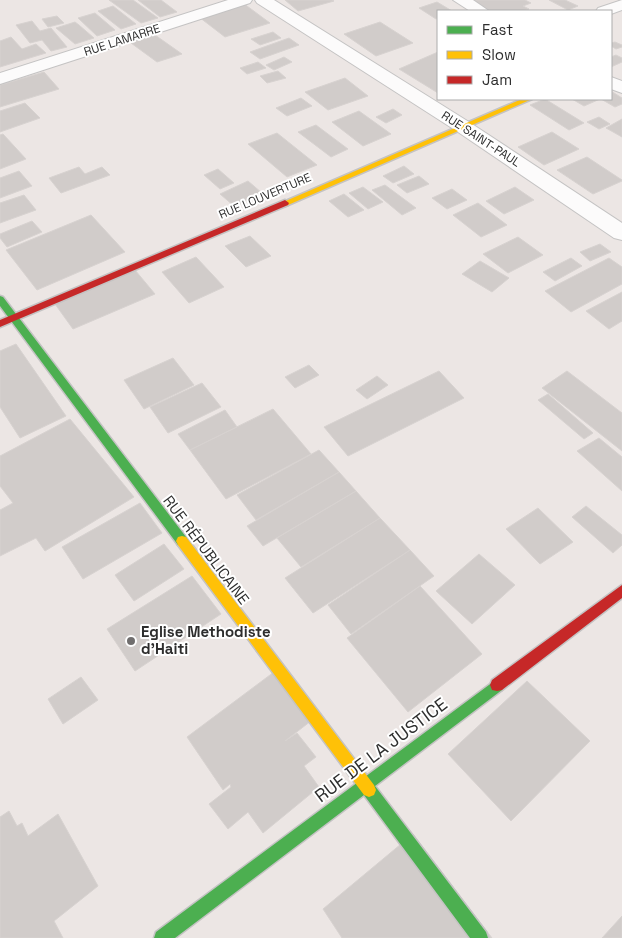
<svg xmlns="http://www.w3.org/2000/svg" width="622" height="938" viewBox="0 0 622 938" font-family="'Space Grotesk',sans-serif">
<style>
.building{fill:#d1ccca;stroke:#d7d2d0}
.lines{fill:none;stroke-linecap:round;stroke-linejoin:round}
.street-casing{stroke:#c4c3c3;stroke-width:2}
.fast-casing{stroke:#c4c3c3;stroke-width:3}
.slow-casing{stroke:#c4c3c3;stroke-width:3}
.jam-casing{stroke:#c4c3c3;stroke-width:3}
.street{fill:#fcfbfb;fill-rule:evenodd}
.fast{fill:#4caf50;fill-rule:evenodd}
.slow{fill:#ffc107;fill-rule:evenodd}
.jam{fill:#c62828;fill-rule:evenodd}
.poi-dot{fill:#706e6e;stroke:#fff;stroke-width:2}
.labels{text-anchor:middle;stroke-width:4;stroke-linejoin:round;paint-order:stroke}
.far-street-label{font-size:12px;fill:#2e2e2e;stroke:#fff}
.street-label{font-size:15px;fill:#2e2e2e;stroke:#fff}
.poi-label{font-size:15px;font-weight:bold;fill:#2e2e2e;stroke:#fff;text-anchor:start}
.near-street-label{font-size:18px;fill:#2e2e2e;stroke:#fff}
</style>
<rect width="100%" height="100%" fill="#ece6e4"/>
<path class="building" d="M109,0H133L158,18L141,23Z
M138,0H161L177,12L160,17Z
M285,0H332L334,1L298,11Z
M470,0H525L531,3L523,6L529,9L522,11H489Z
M549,0H565L578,6L568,10Z
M437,2L452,11H438V18L436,19L419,8Z
M243,3L270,23L225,37L199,17Z
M113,6L136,24L121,29L98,11Z
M95,13L115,30L97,36L78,18Z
M57,16L64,23L48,27L42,19Z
M32,21L40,31L51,28L67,47L51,51L42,40L30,43L16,25Z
M75,22L79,25L94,38L75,44L56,28Z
M380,22L413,43L376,56L344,34Z
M273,32L281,38L260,45L251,39Z
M155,35L182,54L157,62L131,43Z
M11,37L22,49L36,44L46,53L0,67V41Z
M289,38L299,45L260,59L250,52Z
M615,42L622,45V47L616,49L611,46V43Z
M438,52V93L399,69Z
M616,55L622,58V62L611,67V57Z
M284,57L292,62L274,70L266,65Z
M258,62L266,68L247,74L240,68Z
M278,71L286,78L267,83L260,76Z
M44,72L59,89L0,107V85Z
M345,78L368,96L328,110L305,92Z
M611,91L622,98V104L615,107L601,99H611Z
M301,98L312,106L287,116L276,108Z
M545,99L584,123L569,130L530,105Z
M572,99H600L584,106Z
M25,103L40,118L0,132V111Z
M393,109L402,115L386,123L376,117Z
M359,111L391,134L363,146L332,122Z
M599,117L610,124L599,129L587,122Z
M622,119V137L606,128Z
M316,125L348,149L331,157L298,132Z
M552,132L579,149L544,165L518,147Z
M277,133L317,165L287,177L248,144Z
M3,134L26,159L0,169V135Z
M587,157L622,180V181L593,194L557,170Z
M404,166L414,174L393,183L383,176Z
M79,167L85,174L102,167L110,175L61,193L49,178Z
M218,169L234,183L220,189L204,175Z
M19,171L32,186L0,198V178Z
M419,176L429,184L407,193L397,185Z
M248,181L262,193L234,206L220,194Z
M385,185L416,208L402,215L372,190Z
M363,187L383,202L368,209L349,193Z
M515,187L534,200L504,214L486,201Z
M452,189L467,200L447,209L432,198Z
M344,194L364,210L348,217L329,201Z
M24,195L36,210L0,223V203Z
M478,203L507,225L481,237L453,215Z
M91,215L125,252L37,290L6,250Z
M32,221L42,232L7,247L0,238V234Z
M250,236L271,256L246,267L225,246Z
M518,237L543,255L508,273L483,254Z
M600,244L611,252L590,261L580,252Z
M196,257L224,287L189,303L162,272Z
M571,258L582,266L555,281L543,272Z
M609,258L622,267V284L571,312L545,291Z
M480,261L509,278L492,292L462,274Z
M135,270L155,294L73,329L55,304Z
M622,292V321L609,329L586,311Z
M16,344L66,416L20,438L0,407V351Z
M173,358L194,385L144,409L124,380Z
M309,365L319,375L295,388L285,377Z
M439,371L464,398L348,456L324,427Z
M567,371L622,413V451L542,388Z
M377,376L388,385L367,399L356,390Z
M202,383L221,407L168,433L150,407Z
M548,394L593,433L584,439L538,400Z
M273,409L311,454L226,499L190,450Z
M225,410L237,427L190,450L178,434Z
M70,419L134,497L45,551L36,538L0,556V510L13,503L0,486V456Z
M599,438L622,457V491L577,451Z
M319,450L339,472L256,520L237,495Z
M339,472L356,491L263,546L247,526Z
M356,491L380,518L301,567L277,538Z
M140,503L162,533L83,579L62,547Z
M586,506L622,535V545L613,553L572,517Z
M538,508L573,542L540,564L506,529Z
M380,518L410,550L313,613L285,578Z
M164,544L184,569L134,601L115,575Z
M410,550L434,576L351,634L328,605Z
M479,554L515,585L472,624L436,591Z
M192,576L221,614L135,671L107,629Z
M420,586L482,654L408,712L347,638Z
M282,666L320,714L285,741L297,733L316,757L304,766L319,787L263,833L248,812L228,829L209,804L231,787L230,784L223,790L187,737Z
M81,677L98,700L63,724L48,699Z
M527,681L590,741L511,821L448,754Z
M9,811L17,826L22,823L28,836L58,814L98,886L54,921L63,938H0V817Z
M413,834L492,938H342L323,909Z
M622,916V938H602Z"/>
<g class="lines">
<g class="street-casing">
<path id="street" d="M228,0H252L250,3L0,84V73Z
M255,0H274L469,122L622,223V240L614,238L455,130L257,3Z
M453,0H473L489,11H470Z
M622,0V10L611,14V11H596L598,8Z
M611,77L622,81V93L611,89Z"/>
</g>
<g class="fast-casing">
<path id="fast" d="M0,296L3,297L186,537L188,541L186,545L182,546L178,545L0,306Z
M497,679L502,680L504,685L502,690L375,786L486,932L488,938H470L364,795L175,938H154L156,932Z"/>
</g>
<g class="slow-casing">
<path id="slow" d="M522,99H532L288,205L285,206L281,203Z
M182,536L186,537L374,785L376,790L374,795L369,797L364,795L178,545L176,541L178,537Z"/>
</g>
<g class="jam-casing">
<path id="jam" d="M285,200L289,203L288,205L0,327V320Z
M622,585V598L502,690L497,691L492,690L490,685L492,680Z"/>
</g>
<use href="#street" class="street"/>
<use href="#fast" class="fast"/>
<use href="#slow" class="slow"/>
<use href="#jam" class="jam"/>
</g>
<circle class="poi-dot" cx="131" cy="641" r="5"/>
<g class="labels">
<g class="far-street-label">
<text transform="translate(122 40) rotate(-18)" y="4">RUE LAMARRE</text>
<text transform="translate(481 139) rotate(33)" y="4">RUE SAINT-PAUL</text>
<text transform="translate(265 196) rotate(-23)" y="4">RUE LOUVERTURE</text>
</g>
<g class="street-label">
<text transform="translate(206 550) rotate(53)" y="5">RUE RÉPUBLICAINE</text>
</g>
<g class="poi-label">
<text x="141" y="637">Eglise Methodiste<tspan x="141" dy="17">d'Haiti</tspan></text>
</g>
<g class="near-street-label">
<text transform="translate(381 750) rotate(-37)" y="6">RUE DE LA JUSTICE</text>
</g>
</g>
<rect x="437" y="10" width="175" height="90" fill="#ffffff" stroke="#ababab"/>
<rect x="447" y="26" width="25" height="8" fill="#4caf50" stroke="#ababab"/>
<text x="482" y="35" font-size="15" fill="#2e2e2e">Fast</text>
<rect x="447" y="51" width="25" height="8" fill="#ffc107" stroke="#ababab"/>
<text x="482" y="60" font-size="15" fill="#2e2e2e">Slow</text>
<rect x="447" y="76" width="25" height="8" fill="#c62828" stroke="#ababab"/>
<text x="482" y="85" font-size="15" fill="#2e2e2e">Jam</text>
</svg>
